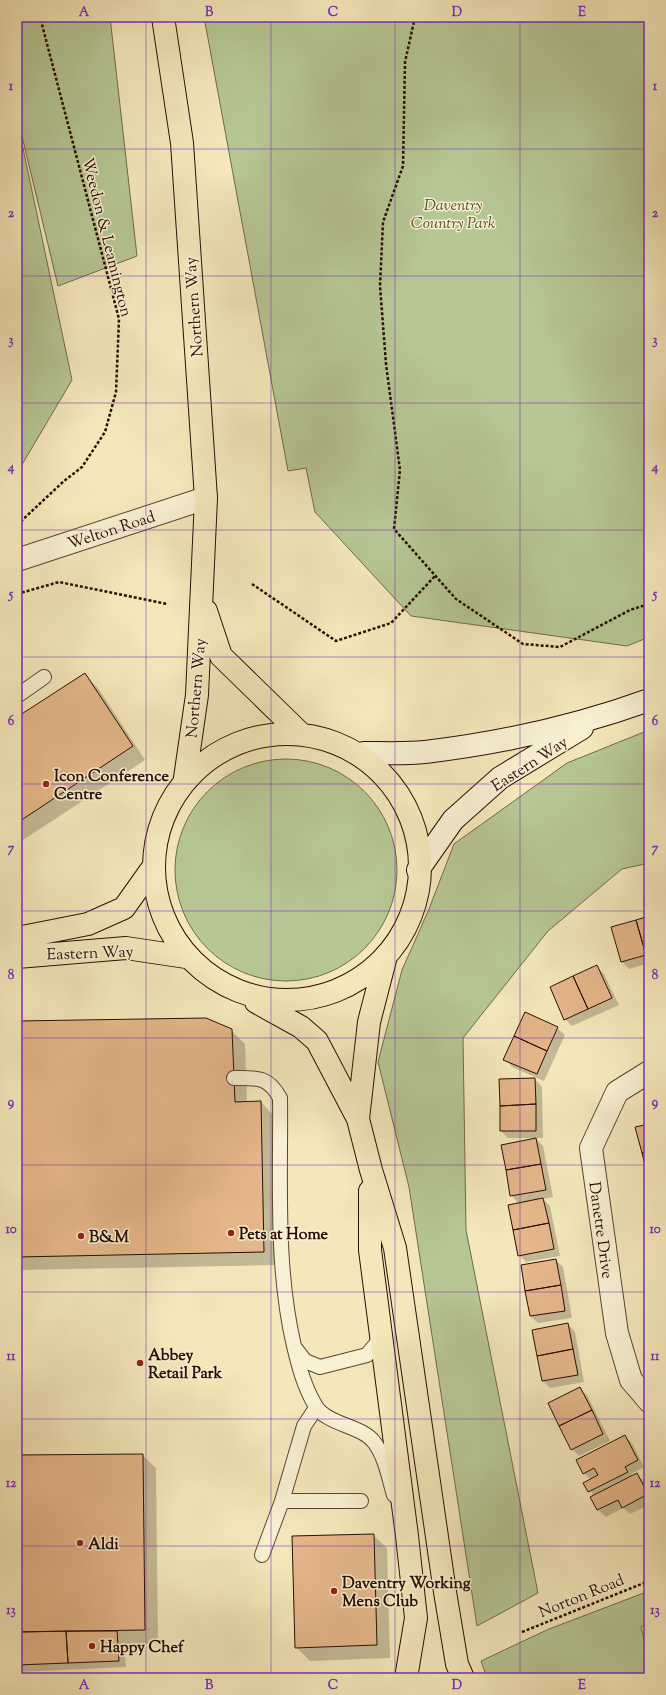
<svg xmlns="http://www.w3.org/2000/svg" width="666" height="1695" viewBox="0 0 666 1695" font-family="'Sorts Mill Goudy',serif">
<style>
.green{fill:#b6c794;stroke:#706a4c}
.shadow{fill:#0003}
.building{fill:#e4b689;stroke:#290d04}
.lines{fill:none;stroke-linecap:round;stroke-linejoin:round}
.lane-casing{stroke:#5c4432;stroke-width:16}
.street-casing{stroke:#5c4432;stroke-width:24}
.secondary-casing{stroke:#290d04;stroke-width:24}
.primary-casing{stroke:#290d04;stroke-width:24}
.path{stroke:#290d04;stroke-width:2.5;stroke-dasharray:3 2;stroke-linecap:butt}
.lane{stroke:#f8f0d3;stroke-width:14}
.street{stroke:#f8f0d3;stroke-width:22}
.secondary{stroke:#f8f0d3;stroke-width:22}
.primary{stroke:#f4e8bb;stroke-width:22}
.grid{fill:none;stroke:#7b2cbf;stroke-width:1;stroke-opacity:0.55}
.poi-dot{fill:#8f2418;stroke:#f8f0d3;stroke-width:1.5}
.labels{text-anchor:middle;stroke-width:3;stroke-linejoin:round;paint-order:stroke}
.park-label{font-size:16px;font-style:italic;fill:#5a4e36;stroke:#f8f0d3}
.street-label{font-size:16px;fill:#290d04;stroke:#f8f0d3}
.poi-label{font-size:16px;font-weight:bold;fill:#290d04;stroke:#f8f0d3;text-anchor:start}
.neatline{fill:none;stroke:#7b2cbf;stroke-width:1.5}
.grid-label{font-size:13px;text-anchor:middle;font-weight:bold;fill:#7b2cbf}
</style>
<rect width="100%" height="100%" fill="#f4e8bb"/>
<filter id="stains"><feTurbulence type="fractalNoise" baseFrequency=".005" numOctaves="4"/><feColorMatrix values="0 0 0 0 .2 0 0 0 0 .09 0 0 0 0 .02 0 0 0 .5 -.17"/></filter>
<radialGradient id="worn" r=".72"><stop offset=".6" stop-color="#630" stop-opacity="0"/><stop offset="1" stop-color="#630" stop-opacity=".3"/></radialGradient>
<path class="green" d="M17,17H110L137,256L58,286L17,115Z
M204,17H649V637L627,646L411,616L315,512L306,468L288,471Z
M17,120L72,380L17,473Z
M649,730V863L622,869L548,931L463,1038L466,1230L538,1593L477,1626L409,1187L378,1062L402,970L429,909L454,844L567,763Z
M175 870a111 111 0 1 1 222 0a111 111 0 1 1-222 0Z
M649,1591V1624L641,1627L649,1659V1678H487L481,1661L549,1629Z"/>
<path class="shadow" d="M84,674L98,688L145,760L17,844V719Z
M649,917V963L629,969L622,962Z
M596,966L604,974L619,1005L572,1026L565,1019Z
M17,1022L231,1030L245,1044L247,1103L261,1102L274,1116L277,1265L17,1270Z
M557,1028L565,1035L544,1081L512,1067L505,1059Z
M535,1079L542,1087L543,1138H508L501,1131Z
M536,1139L543,1146L553,1197L543,1199L550,1206L560,1256L526,1262L519,1255V1204L511,1195Z
M556,1260L563,1267L572,1318L538,1323L530,1316Z
M568,1324L575,1332L584,1382L550,1388L543,1381Z
M580,1388L587,1395L610,1441L579,1456L572,1449Z
M624,1436L632,1443L644,1467L631,1474L632,1477L637,1474L644,1482L649,1491V1505L630,1514L623,1508L606,1517L598,1510L592,1497L594,1496L585,1483L591,1480L584,1473Z
M142,1455L156,1468L158,1643L124,1644L126,1667L17,1672V1456Z
M373,1535L387,1548L390,1658L310,1661L296,1647Z"/>
<path class="building" d="M85,673L133,746L17,823V717Z
M649,916V954L646,955L636,920Z
M636,920L646,955L621,962L611,927Z
M597,965L612,998L588,1009L573,976Z
M573,976L588,1009L564,1020L550,987Z
M525,1012L558,1027L547,1051L514,1036Z
M206,1018L232,1029L235,1102L261,1101L264,1252L17,1257V1021Z
M514,1036L547,1051L537,1074L503,1060Z
M535,1078L536,1104L500,1106L499,1079Z
M536,1104V1131H500V1106Z
M649,1124V1151L642,1153L635,1127Z
M536,1138L541,1164L506,1170L501,1145Z
M649,1151V1177L648,1178L642,1153Z
M541,1164L546,1190L510,1196L506,1170Z
M649,1182V1198L645,1183Z
M543,1198L549,1223L513,1230L508,1205Z
M549,1223L554,1249L518,1256L513,1230Z
M556,1259L561,1285L525,1291L521,1265Z
M561,1285L565,1311L530,1316L525,1291Z
M568,1323L573,1349L537,1356L532,1330Z
M573,1349L578,1375L542,1381L537,1356Z
M580,1387L592,1410L559,1426L548,1403Z
M592,1410L603,1434L571,1450L559,1426Z
M625,1435L638,1460L625,1467L628,1472L588,1492L583,1483L598,1475L594,1468L583,1474L576,1460Z
M143,1454L145,1630L17,1632V1455Z
M637,1473L648,1494L622,1508L618,1500L597,1510L590,1497Z
M374,1534L377,1645L295,1648L292,1536Z
M66,1631L68,1663L17,1665V1632Z
M66,1631H117L119,1661L68,1663Z"/>
<g class="lines">
<g class="lane-casing">
<path id="lane" d="M17,696L44,677
M234,1078C257,1078 268,1076 280,1098C281,1180 275,1265 294,1346C299,1367 304,1386 315,1405C326,1425 361,1425 374,1442C385,1456 389,1478 394,1495
M295,1348L305,1361L320,1367L367,1355L380,1339
M282,1501H361
M262,1555L282,1501L304,1426L316,1408"/>
</g>
<g class="street-casing">
<path id="street" d="M17,560L206,498
M649,1072L617,1092L591,1148L617,1333L631,1380L649,1401"/>
</g>
<g class="secondary-casing">
<path id="secondary" d="M364,753C384,753 405,754 425,752C501,743 577,726 649,700
M418,870L453,820L500,778L582,728"/>
</g>
<g class="primary-casing">
<path id="primary" d="M163,17L182,143L206,498L197,695L185,778
M206,611L221,656L300,733
M154 867a133 133 0 1 1 266 0a133 133 0 1 1-266 0Z
M17,938L88,924L124,908L151,870
M17,957L126,948L186,957
M256,1002L301,1027L317,1041L358,1119L371,1170L395,1248L445,1592L457,1664L463,1678
M358,1119L369,1022L385,960
M370,1191V1250L407,1536L416,1618L406,1678"/>
</g>
<path class="path" d="M415,17L405,62L403,166L383,222L380,286L386,364L400,470L394,529L456,599L523,644L560,647L630,610L649,604
M17,525L64,481L82,467L105,432L116,392L119,319L40,17
M252,584L336,641L391,623L435,576
M17,594L59,582L167,604
M522,1632L649,1581"/>
<use href="#lane" class="lane"/>
<use href="#street" class="street"/>
<use href="#secondary" class="secondary"/>
<use href="#primary" class="primary"/>
</g>
<path class="grid" d="M146,17V1678M271,17V1678M395,17V1678M520,17V1678M17,149H649M17,276H649M17,403H649M17,530H649M17,657H649M17,784H649M17,911H649M17,1038H649M17,1165H649M17,1292H649M17,1419H649M17,1546H649"/>
<g class="poi-dot">
<circle cx="46" cy="784" r="4"/>
<circle cx="231" cy="1233" r="4"/>
<circle cx="81" cy="1236" r="4"/>
<circle cx="140" cy="1363" r="4"/>
<circle cx="80" cy="1543" r="4"/>
<circle cx="334" cy="1591" r="4"/>
<circle cx="92" cy="1646" r="4"/>
</g>
<g class="labels">
<g class="park-label">
<text x="453" y="210">Daventry<tspan x="453" dy="18">Country Park</tspan></text>
</g>
<g class="street-label">
<text transform="translate(108 237) rotate(76)" y="6">Weedon &amp; Leamington</text>
<text transform="translate(193 307) rotate(-94)" y="6">Northern Way</text>
<text transform="translate(111 529) rotate(-18)" y="6">Welton Road</text>
<text transform="translate(195 688) rotate(-85)" y="6">Northern Way</text>
<text transform="translate(529 763) rotate(-33)" y="6">Eastern Way</text>
<text transform="translate(90 952) rotate(-2)" y="6">Eastern Way</text>
<text transform="translate(602 1230) rotate(82)" y="6">Danetre Drive</text>
<text transform="translate(581 1595) rotate(-22)" y="6">Norton Road</text>
</g>
<g class="poi-label">
<text x="54" y="781">Icon Conference<tspan x="54" dy="18">Centre</tspan></text>
<text x="239" y="1239">Pets at Home</text>
<text x="89" y="1242">B&amp;M</text>
<text x="148" y="1360">Abbey<tspan x="148" dy="18">Retail Park</tspan></text>
<text x="88" y="1549">Aldi</text>
<text x="342" y="1588">Daventry Working<tspan x="342" dy="18">Mens Club</tspan></text>
<text x="100" y="1652">Happy Chef</text>
</g>
</g>
<rect width="666" height="1695" fill="none" stroke="#f4e8bb" stroke-width="44"/>
<rect x="22" y="22" width="622" height="1651" class="neatline"/>
<g class="grid-label">
<text x="84" y="16">A</text>
<text x="209" y="16">B</text>
<text x="333" y="16">C</text>
<text x="457" y="16">D</text>
<text x="582" y="16">E</text>
<text x="11" y="90">1</text>
<text x="655" y="90">1</text>
<text x="11" y="217">2</text>
<text x="655" y="217">2</text>
<text x="11" y="344">3</text>
<text x="655" y="344">3</text>
<text x="11" y="471">4</text>
<text x="655" y="471">4</text>
<text x="11" y="598">5</text>
<text x="655" y="598">5</text>
<text x="11" y="725">6</text>
<text x="655" y="725">6</text>
<text x="11" y="852">7</text>
<text x="655" y="852">7</text>
<text x="11" y="979">8</text>
<text x="655" y="979">8</text>
<text x="11" y="1106">9</text>
<text x="655" y="1106">9</text>
<text x="11" y="1233">10</text>
<text x="655" y="1233">10</text>
<text x="11" y="1360">11</text>
<text x="655" y="1360">11</text>
<text x="11" y="1487">12</text>
<text x="655" y="1487">12</text>
<text x="11" y="1614">13</text>
<text x="655" y="1614">13</text>
<text x="84" y="1689">A</text>
<text x="209" y="1689">B</text>
<text x="333" y="1689">C</text>
<text x="457" y="1689">D</text>
<text x="582" y="1689">E</text>
</g>
<rect width="100%" height="100%" filter="url(#stains)"/>
<rect width="100%" height="100%" fill="url(#worn)"/>
</svg>
